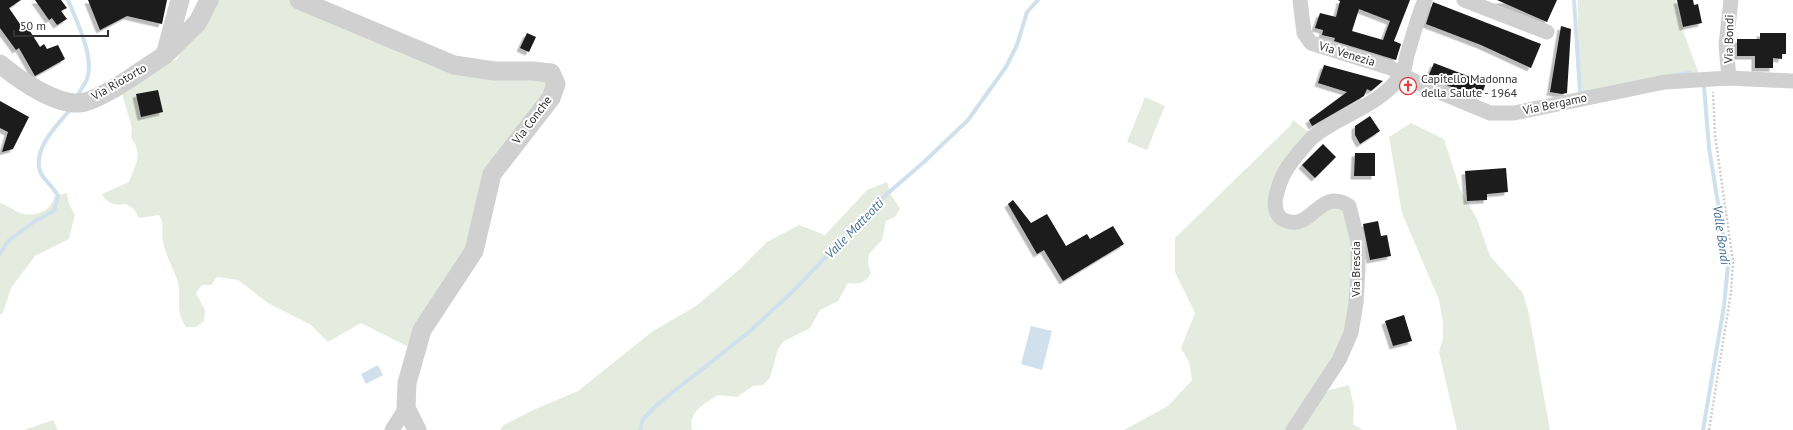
<svg xmlns="http://www.w3.org/2000/svg" width="1793" height="430" viewBox="0 0 1793 430" font-family="'PT Sans',sans-serif">
<style>
.green{fill:#e5ecdf}
.water{fill:#d0e0ed}
.lines{fill:none;stroke-linecap:round;stroke-linejoin:round}
.stream{stroke:#d0e0ed;stroke-width:4}
.building{fill:#1a1a1a;fill-rule:evenodd;filter:url(#shadow)}
.path{stroke:#cdcdcd;stroke-width:2.5;stroke-dasharray:2 2;stroke-linecap:butt}
.minor{stroke:#d0d0d0;stroke-width:15}
.tertiary{stroke:#d0d0d0;stroke-width:19}
.labels{text-anchor:middle;stroke-width:4;stroke-linejoin:round;paint-order:stroke}
.street-label{font-size:12px;fill:#333;stroke:#fff}
.poi-label{font-size:12px;fill:#333;stroke:#fff;text-anchor:start}
.water-label{font-size:13px;font-style:italic;fill:#427094;stroke:#fff}
</style>
<defs>
<filter id="shadow"><feDropShadow dx="-3.5" dy="3.5" stdDeviation="0" flood-color="#0004"/></filter>
</defs>
<rect width="100%" height="100%" fill="#fff"/>
<path class="green" d="M214,0H290L424,54L543,75L551,89L499,166L468,249L407,346L361,323L328,342L311,325L268,303L238,280L217,277L211,285H202L196,293L205,310L204,321L196,327H186C174,308 182,302 178,282C174,269 165,255 163,241C161,230 165,226 159,215L139,218L134,209L126,204C114,206 108,204 102,194L129,182C135,164 144,155 131,138L132,128L121,90L177,59L207,5Z
M1578,0H1676L1684,34L1701,79L1578,100Z
M1145,97L1165,106L1147,150L1127,142Z
M1293,120L1314,136L1275,203L1296,222L1326,202L1349,206L1356,303L1319,393L1349,385L1354,407L1353,424L1363,430H1124L1168,406L1192,380L1189,362L1181,348L1195,313L1175,272V238L1291,125Z
M1411,123L1444,139L1460,189L1477,219L1490,256L1523,293L1529,314L1550,430H1457L1439,352L1443,338V322L1439,300L1402,213L1389,137Z
M887,182L890,193L900,209L895,217L886,221L882,240L869,254L868,263L871,273C865,283 860,285 848,283L838,301L820,310L810,328L784,341L778,349L770,378L763,385L753,386L737,397L718,395C704,404 688,412 692,430H500L504,425L533,410L578,391L653,331L696,306L740,269L767,242L799,225L825,235L867,190Z
M67,193L69,204L75,215L69,239L35,256L11,288L3,313L0,315V203C8,205 17,213 23,214C39,216 50,211 55,196Z
M53,420L58,430H24Z"/>
<path class="water" d="M1031,326L1052,331L1042,370L1021,364Z
M378,365L383,375L366,384L361,374Z"/>
<g class="lines">
<path class="stream" d="M68,0C76,20 95,57 87,79C85,84 81,89 79,93
M1574,0L1580,92H1584
M1675,75L1690,73
M0,254L8,241L35,221L54,211L58,196C54,187 43,180 40,171C33,149 56,126 69,111
M640,430L643,419L659,403L748,333L792,292L887,194L925,161L968,120L1006,67L1017,45L1027,12L1038,0
M1703,430L1724,306L1728,265L1709,148L1704,86"/>
</g>
<path class="building" d="M0,0H21L9,8L24,30L28,28L40,47L44,44L47,49L58,45L65,59L35,76L19,48L16,50L0,28Z
M35,0H61L67,8L61,11L67,19L57,25L52,18L49,20Z
M88,0H167L162,24L127,16L100,30Z
M1338,0H1410L1394,41L1401,44L1396,60L1334,41L1335,38L1322,35L1323,30L1315,28L1320,13L1336,17L1340,1ZM1359,9L1390,21L1383,40L1352,31Z
M1497,0H1557L1547,22Z
M1677,0H1693L1694,5L1698,4L1702,23L1683,27Z
M1433,2L1541,44L1531,68L1481,45L1426,24Z
M1561,26L1571,29L1567,93L1562,94L1550,92Z
M527,33L536,37L529,52L520,48Z
M1760,33H1786V54H1782V59L1773,58V68H1755V56H1737V39H1760Z
M1434,63L1486,83L1480,99L1428,77Z
M1324,65L1383,81L1371,91L1367,89L1364,96L1312,126L1309,120L1347,92L1318,83Z
M158,90L163,112L141,117L136,94Z
M0,101L29,117L13,149L2,152L8,132L0,128Z
M1370,116L1380,131L1360,144L1355,135V126Z
M1323,144L1336,157L1315,178L1302,165Z
M1355,153H1375V176H1354Z
M1506,168L1508,192L1487,194V200L1467,201L1465,171Z
M1013,200L1031,223L1047,214L1066,246L1087,234L1090,239L1113,226L1124,244L1063,281L1044,250L1037,254L1008,204Z
M1378,221L1381,236L1387,235L1391,256L1370,260L1363,224Z
M1404,315L1412,341L1393,346L1385,321Z"/>
<g class="lines">
<path class="path" d="M1709,430L1731,292L1733,262L1715,135L1713,92"/>
<path class="minor" d="M1300,0L1304,33L1311,43L1391,68L1418,83L1490,113H1514L1665,82L1729,78L1793,81
M1464,0L1547,32
M1729,78L1726,45L1731,0
M392,430L406,408
M1293,430L1339,360L1351,333L1356,303L1358,268V242L1349,206C1319,186 1312,233 1284,220C1275,216 1274,204 1276,196C1281,175 1288,165 1302,149C1306,145 1310,139 1314,136C1342,114 1380,106 1401,75C1405,70 1406,61 1407,55C1413,37 1417,18 1425,0"/>
<path class="tertiary" d="M299,0L454,65L494,71H532L551,73L556,84L551,98L492,174L474,251L422,330L407,383L406,408L417,430
M166,54L198,22L209,0
M0,64C18,79 60,109 85,102C111,94 141,70 165,55L180,0"/>
</g>
<defs>
<g id="church-ring" transform="scale(0.9)"><circle r="9.5" fill="#fff" stroke="#e13e43" stroke-width="1.5"/><path d="M-1.2-6h2.4v3.5h3.3v2.4h-3.3V6h-2.4V-.1h-3.3v-2.4h3.3Z" fill="#e13e43"/></g>
</defs>
<g fill-rule="evenodd">
<use href="#church-ring" x="1408" y="86"/>
</g>
<g class="labels">
<g class="street-label">
<text transform="translate(1729 39) rotate(-89)" y="4">Via Bondi</text>
<text transform="translate(1347 54) rotate(17)" y="4">Via Venezia</text>
<text transform="translate(119 82) rotate(-30)" y="4">Via Riotorto</text>
<text transform="translate(1555 104) rotate(-12)" y="4">Via Bergamo</text>
<text transform="translate(532 120) rotate(-53)" y="4">Via Conche</text>
<text transform="translate(1356 269) rotate(-90)" y="4">Via Brescia</text>
</g>
<g class="poi-label">
<text x="1421" y="83">Capitello Madonna<tspan x="1421" dy="14">della Salute - 1964</tspan></text>
</g>
<g class="water-label">
<text transform="translate(854 228) rotate(-46)" y="5">Valle Matteotti</text>
<text transform="translate(1722 235) rotate(82)" y="5">Valle Bondi</text>
</g>
</g>
<path d="M14 30v6h94v-6" fill="none" stroke="#333333" stroke-width="2"/>
<text x="20" y="30" font-size="12" fill="#333333" stroke="#ffffff" stroke-width="3" paint-order="stroke">50 m</text>
</svg>
